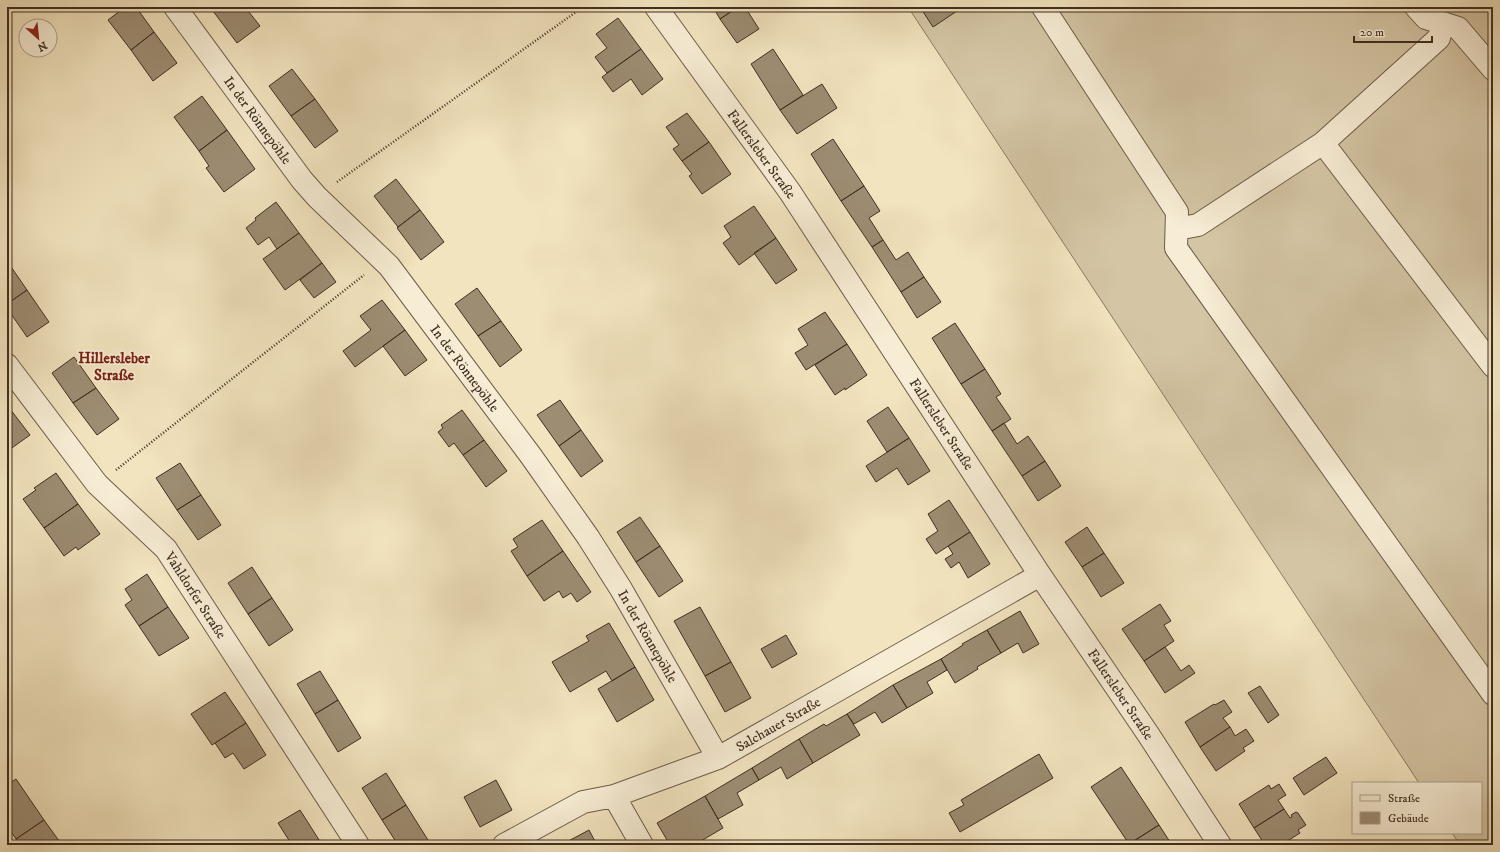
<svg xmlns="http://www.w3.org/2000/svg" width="1500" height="852" viewBox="0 0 1500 852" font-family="'IM FELL DW Pica',serif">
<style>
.garden{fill:#d4c5a4;stroke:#8a7a62}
.building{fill:#9d8d73;stroke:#402e21}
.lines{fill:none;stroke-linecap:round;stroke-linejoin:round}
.minor-casing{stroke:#6c5c48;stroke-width:24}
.path{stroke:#402e21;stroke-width:2.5;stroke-dasharray:1 2;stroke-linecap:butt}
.minor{stroke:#f7edd5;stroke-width:22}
.labels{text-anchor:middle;stroke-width:3.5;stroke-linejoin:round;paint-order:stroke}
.street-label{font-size:14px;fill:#402e21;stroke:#f7edd5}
.neighbourhood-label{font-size:15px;font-weight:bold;fill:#7a1f14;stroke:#f7edd5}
</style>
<rect width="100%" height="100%" fill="#f2e4bf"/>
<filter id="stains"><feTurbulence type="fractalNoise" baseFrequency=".005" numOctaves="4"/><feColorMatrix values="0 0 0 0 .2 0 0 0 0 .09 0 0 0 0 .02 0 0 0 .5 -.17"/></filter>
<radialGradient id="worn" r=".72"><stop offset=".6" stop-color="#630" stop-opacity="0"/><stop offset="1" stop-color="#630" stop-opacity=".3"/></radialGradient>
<path class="garden" d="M908,7H1493V845H1460L1452,833H1481V783H1419Z"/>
<path class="building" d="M125,7H136L154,32L131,50L108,20Z
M210,7H245L260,26L237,43Z
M713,7H738L720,19Z
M738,7H745L759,29L737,43L720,19Z
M920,7H959L960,9L933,27Z
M618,18L641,49L607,73L595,57L607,48L596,34Z
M154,32L177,63L153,81L131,50Z
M641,49L663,79L642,95L631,79L613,92L602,77Z
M773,49L803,95L780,110L751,64Z
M292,69L315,99L291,116L269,86Z
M822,84L837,108L797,134L780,110Z
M202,96L227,130L199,151L174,117Z
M315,99L338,131L315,148L291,116Z
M687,113L709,142L682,161L673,149L679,145L666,127Z
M227,130L255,169L224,192L206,168L209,166L199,151Z
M833,139L864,186L841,201L811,154Z
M709,142L731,174L702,194L689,176L692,174L682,161Z
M396,179L420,210L398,227L374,196Z
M864,186L880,211L869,218L883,240L872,247L841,201Z
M276,202L299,233L277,249L269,237L258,245L246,228L256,220L255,218Z
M754,206L776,238L739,265L723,243L731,237L724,226Z
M420,210L444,242L421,260L397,228Z
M299,233L322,263L285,290L263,259Z
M776,238L797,270L776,284L754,253Z
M883,240L896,260L908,252L924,277L901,292L872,247Z
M7,261L27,290L7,304Z
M322,263L336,282L314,298L300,280Z
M924,277L941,302L917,318L901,292Z
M477,288L501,321L478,336L455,304Z
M27,290L49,322L27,337L7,308V304Z
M382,300L405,330L355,367L343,351L371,330L360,316Z
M825,312L847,344L806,370L795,353L808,345L798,329Z
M501,321L522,350L500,367L478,336Z
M955,323L985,369L961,384L932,338Z
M405,330L427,360L405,376L383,346Z
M847,344L867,375L845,390V388L835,395L815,365Z
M74,357L96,388L73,403L52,373Z
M985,369L1001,394L996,397L1011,419L992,431L961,384Z
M96,388L119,419L97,435L73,403Z
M560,400L581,430L559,446L537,415Z
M7,405L30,435L9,450L7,448Z
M888,407L909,438L887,452L867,421Z
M462,410L484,440L463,455L454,443L449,447L438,432L443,428L441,425Z
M1004,423L1017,444L1028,436L1045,461L1022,476L992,431Z
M581,430L603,461L581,477L559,446Z
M909,438L930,471L908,485L897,468L876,482L866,466Z
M484,440L507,471L486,487L463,455Z
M1045,461L1061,486L1038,501L1022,476Z
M180,463L201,495L177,510L156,478Z
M56,473L78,504L44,528L23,499L36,490L34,488Z
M201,495L221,525L198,540L177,510Z
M949,500L970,532L936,554L926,539L938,531L928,514Z
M78,504L100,534L78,550L76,547L64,556L44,528Z
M640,517L660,546L636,562L617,532Z
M542,520L563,551L527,576L511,551L518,547L513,539Z
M1087,527L1104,553L1082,567L1065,542Z
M970,532L990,564L968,578L959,562L951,568L945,559L953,554L948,546Z
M660,546L683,581L659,597L636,562Z
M563,551L591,592L577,602L571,593L563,598L559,591L544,601L527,576Z
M1104,553L1124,583L1101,597L1082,567Z
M252,567L272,598L248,614L228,583Z
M147,574L168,607L139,626L125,605L132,600L125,589Z
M272,598L293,630L269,646L248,614Z
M1160,604L1171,621L1164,625L1174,641L1144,661L1122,629Z
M168,607L189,638L159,656L139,626Z
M700,607L731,662L705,676L674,621Z
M1020,611L1039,644L1023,653L1018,643L1001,653L987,630Z
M609,623L635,667L612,681L606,671L570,692L552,662L589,641L586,636Z
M987,630L1001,653L977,667L978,669L955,683L941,659L963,645L962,644Z
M786,635L797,654L772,668L761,649Z
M1165,647L1181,671L1189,665L1195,673L1165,693L1144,661Z
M941,659L947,670L927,682L933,693L907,708L893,685Z
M731,662L751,698L725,712L705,676Z
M635,667L654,700L617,722L598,689Z
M320,671L338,700L315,714L297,684Z
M893,685L907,708L882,723L875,712L854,724L847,714Z
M1260,686L1279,715L1268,723L1248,693Z
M225,692L246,723L212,745L191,714Z
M338,700L361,738L338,752L315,714Z
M1224,700L1232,712L1223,718L1230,727L1200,747L1185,722L1214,704L1215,705Z
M847,714L860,735L813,763L799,739L824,724L826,726Z
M246,723L266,755L244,769L233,753L225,758L215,743Z
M1230,727L1235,736L1246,729L1254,741L1243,748L1245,751L1216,771L1200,747Z
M799,739L813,763L787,779L781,767L759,780L752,768Z
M1039,754L1053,778L960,832L949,813L964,805L961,800Z
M1326,757L1337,773L1304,795L1293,778Z
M1121,767L1159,825L1129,844L1091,787Z
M752,768L759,780L737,793L743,805L718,819L705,796Z
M386,773L406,805L382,820L362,788Z
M16,779L44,820L16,839L7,826V785Z
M496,780L512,810L480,827L464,797Z
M1279,784L1286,795L1278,800L1284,809L1254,828L1239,804L1269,785L1271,789Z
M705,796L723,828L694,845H670L657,823Z
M406,805L428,840L420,845H398L382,820Z
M1284,809L1290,818L1292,817L1291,815L1296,812L1298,813L1306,825L1298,830L1300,833L1281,845H1265L1254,828Z
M300,810L321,843L317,845H292L278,823Z
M44,820L62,845H20L16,839Z
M1159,825L1172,845H1129V844Z
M589,830L597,845H561Z"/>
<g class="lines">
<g class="minor-casing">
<path id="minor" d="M175,7L302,180L317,197L389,266L531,456L588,537L621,589L718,758
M656,7L790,192L1040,575L1148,734L1220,845
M1043,7L1177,212L1176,248L1493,694
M1416,7L1426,18L1458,28L1493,69
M1323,143L1493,366
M1177,229L1198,225L1323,143L1439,38L1443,23
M7,365L97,484L166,549L358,845
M614,796L642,845
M504,845L583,802L614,796L718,758L1040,575"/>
</g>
<path class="path" d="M337,182L583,7
M116,470L364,275"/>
<use href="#minor" class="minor"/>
</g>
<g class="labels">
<g class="street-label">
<text transform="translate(258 120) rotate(54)" y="5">In der Rönnepöhle</text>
<text transform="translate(762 154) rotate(54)" y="5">Fallersleber Straße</text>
<text transform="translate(465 368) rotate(53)" y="5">In der Rönnepöhle</text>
<text transform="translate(942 424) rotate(57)" y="5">Fallersleber Straße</text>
<text transform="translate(196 595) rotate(57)" y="5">Vahldorfer Straße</text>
<text transform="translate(648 636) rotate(60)" y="5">In der Rönnepöhle</text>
<text transform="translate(1121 694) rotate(56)" y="5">Fallersleber Straße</text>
<text transform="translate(778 724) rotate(-30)" y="5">Salchauer Straße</text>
</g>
<g class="neighbourhood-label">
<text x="114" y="363">Hillersleber<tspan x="114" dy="17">Straße</tspan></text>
</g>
</g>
<rect width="1500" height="852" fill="none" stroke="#f2e4bf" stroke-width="24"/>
<rect x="8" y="8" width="1484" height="836" fill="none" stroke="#402e21" stroke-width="2"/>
<rect x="12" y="12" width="1476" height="828" fill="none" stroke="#402e21"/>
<rect x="1352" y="782" width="130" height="52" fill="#f7edd5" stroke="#aea18d"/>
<rect x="1360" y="795" width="20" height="6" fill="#f7edd5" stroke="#aea18d"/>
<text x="1388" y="802" font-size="12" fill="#402e21">Straße</text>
<rect x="1360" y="812" width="20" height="12" fill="#9d8d73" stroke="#aea18d"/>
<text x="1388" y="822" font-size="12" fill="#402e21">Gebäude</text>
<g transform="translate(38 38) rotate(153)"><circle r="19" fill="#f7edd5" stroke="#aea18d"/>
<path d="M0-3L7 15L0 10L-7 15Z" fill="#8f2418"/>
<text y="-6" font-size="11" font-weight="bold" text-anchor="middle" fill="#402e21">N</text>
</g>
<path d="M1354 36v6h78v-6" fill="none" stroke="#402e21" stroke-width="2"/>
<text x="1360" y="36" font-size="12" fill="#402e21" stroke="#f7edd5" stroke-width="3" paint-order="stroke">20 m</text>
<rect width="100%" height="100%" filter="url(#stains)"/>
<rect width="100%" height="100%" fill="url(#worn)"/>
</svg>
